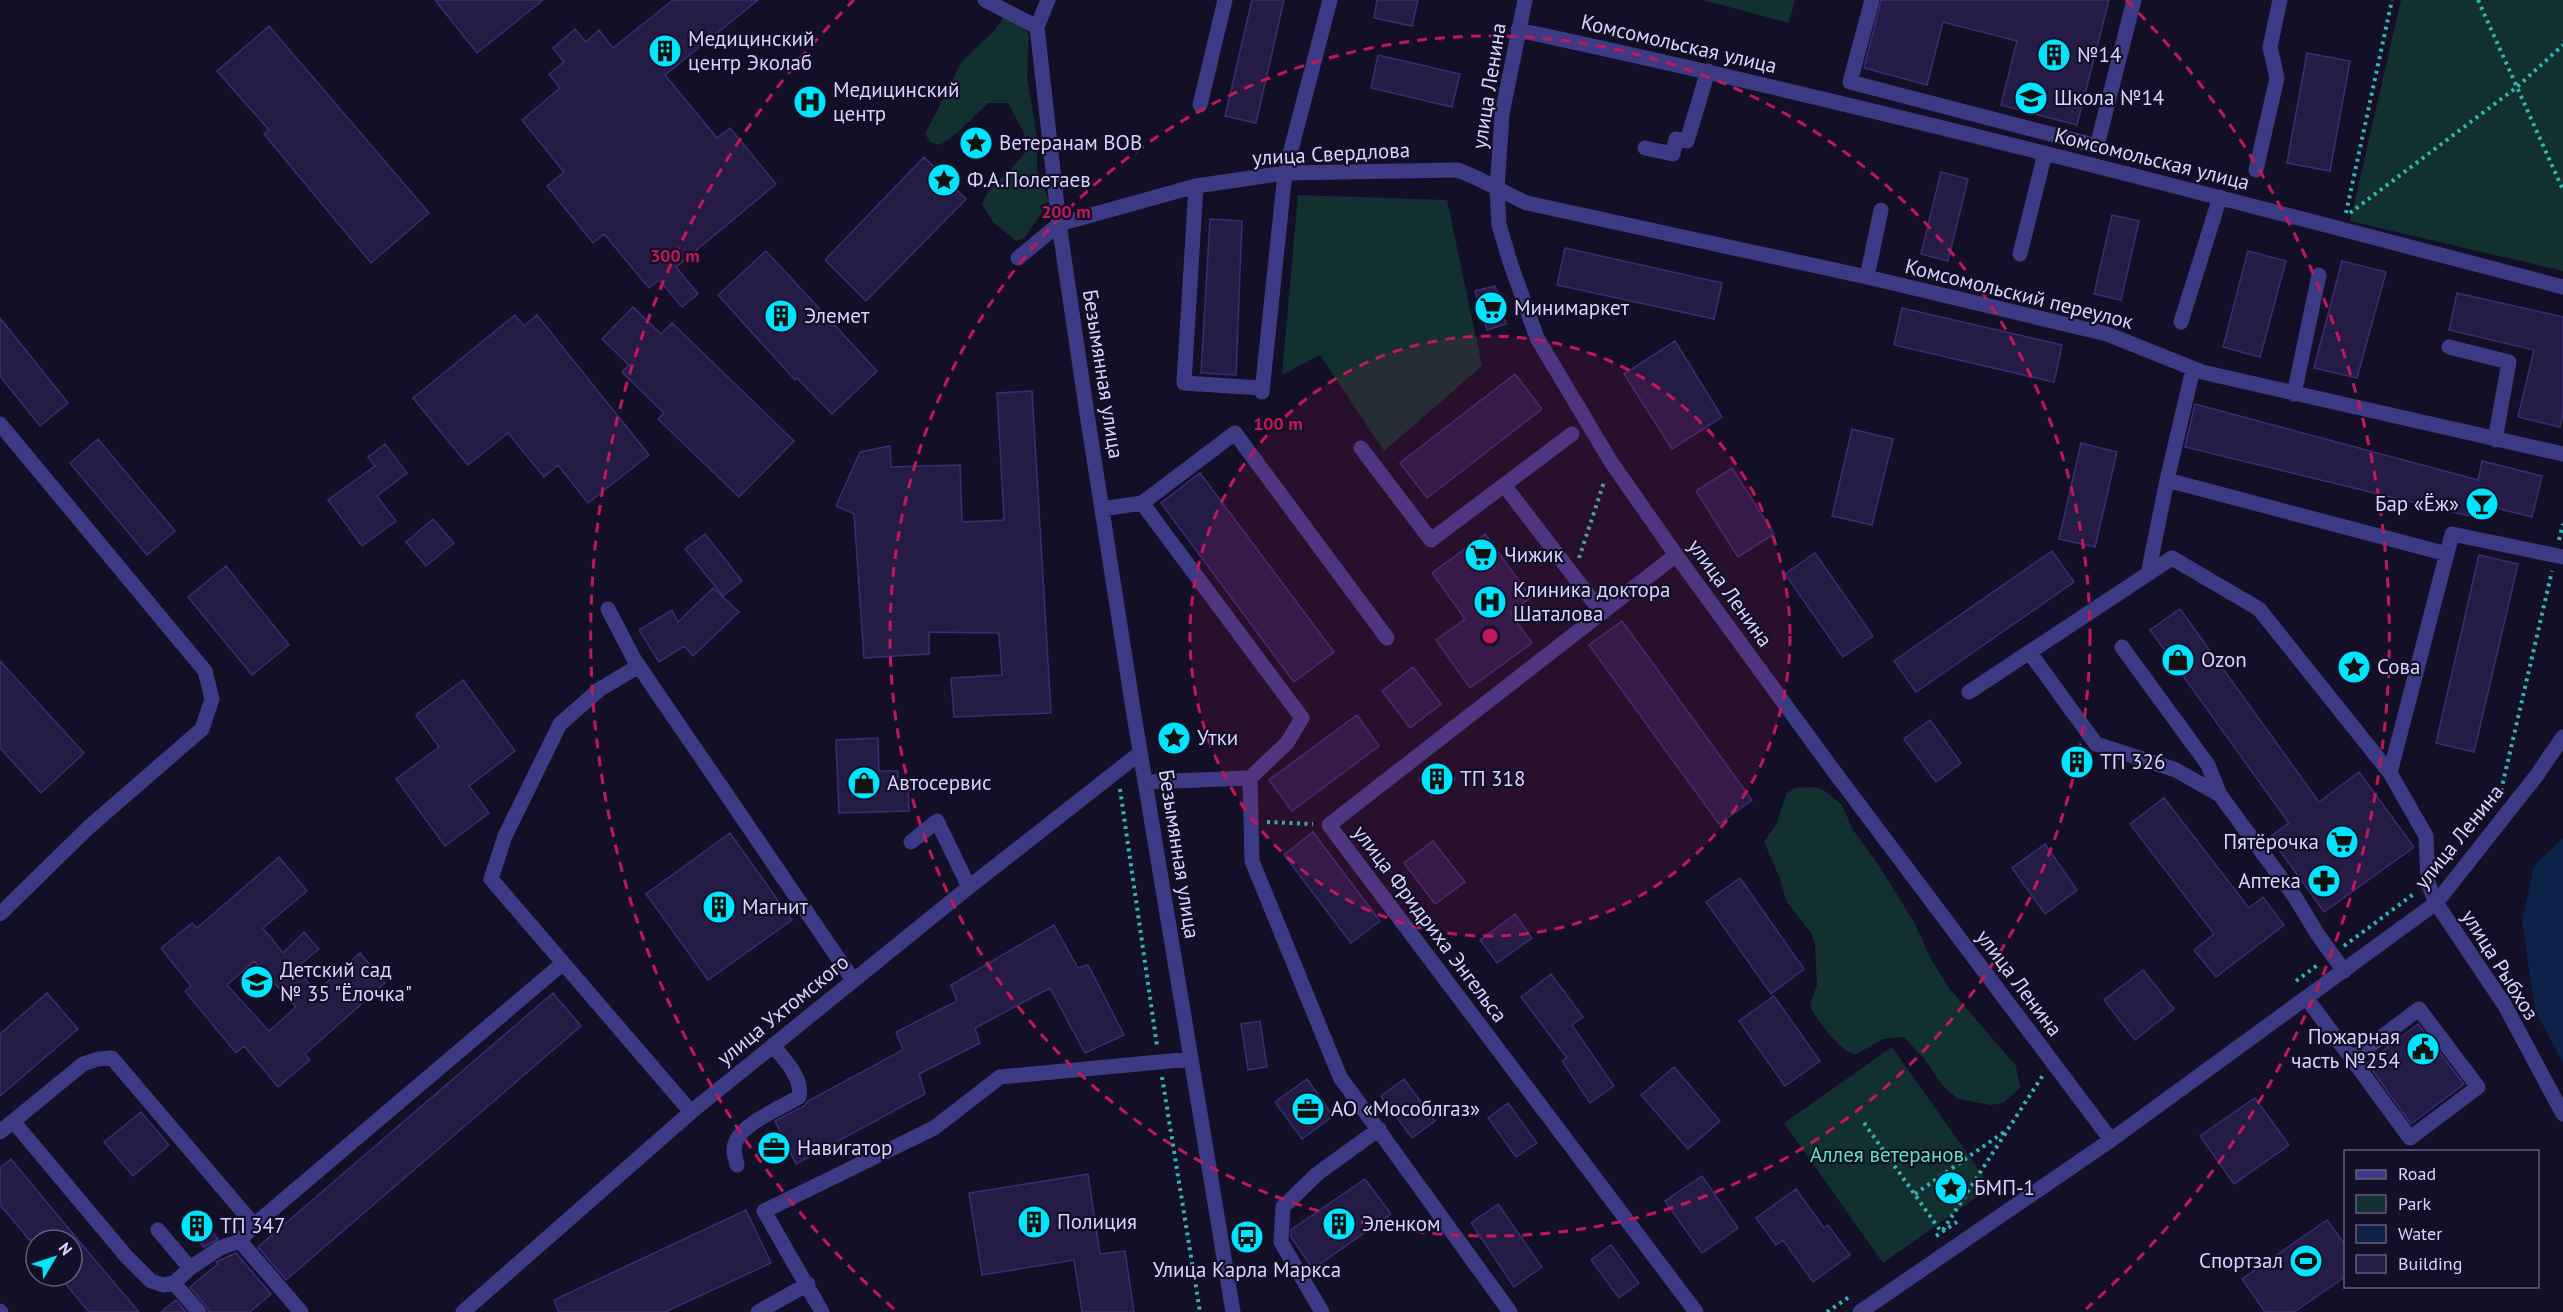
<svg xmlns="http://www.w3.org/2000/svg" width="2563" height="1312" viewBox="0 0 2563 1312" font-family="'PT Sans',sans-serif">
<style>
.green{fill:#12302f}
.water{fill:#0c2248}
.building{fill:#241b47;stroke:#3b2d73;stroke-width:1.5;fill-rule:evenodd}
.lines{fill:none;stroke-linecap:round;stroke-linejoin:round}
.path{stroke:#2fb8b0;stroke-width:4;stroke-dasharray:3 4.5;stroke-linecap:butt}
.minor{stroke:#3d3a85;stroke-width:15}
.ring{fill:none;stroke:#c2185b;stroke-width:3;stroke-dasharray:10 8}
.labels{text-anchor:middle;stroke-width:4.5;stroke-linejoin:round;paint-order:stroke}
.poi-label{font-size:21px;fill:#d9d4ff;stroke:#130f26;text-anchor:start}
.street-label{font-size:21px;fill:#d9d4ff;stroke:#130f26}
.park-label{font-size:21px;fill:#5fe0c0;stroke:#130f26}
.centre{fill:#c2185b;stroke:#130f26;stroke-width:3}
.ring-label{font-size:18px;text-anchor:middle;font-weight:bold;fill:#c2185b;stroke:#130f26;stroke-width:4.5;stroke-linejoin:round;paint-order:stroke}
</style>
<rect width="100%" height="100%" fill="#130f26"/>
<path class="green" d="M1702,0H1795L1789,23Z
M2401,0H2563V271L2350,221Z
M1005,16L1014,19L1029,34L1027,76L1037,139V170L1049,201L1025,238L1016,241L993,222L982,205C987,188 996,184 1008,172C1015,165 1020,158 1027,150L1023,131L1008,103H988L957,133L940,145L930,142L925,134L962,61L993,32Z
M1298,195L1447,200L1482,366L1384,451L1320,355L1282,375Z
M1816,787L1825,791L1842,805L1853,830L1878,864L1914,922L1932,961L1949,988L2016,1066L2020,1088L2003,1103L1991,1105L1958,1099L1943,1086L1925,1060L1904,1037L1883,1039L1855,1055C1839,1050 1816,1020 1810,1005L1817,985L1815,944L1812,934L1786,901L1781,881L1764,842L1777,823L1786,794L1795,788Z
M1892,1047L1991,1187L1883,1263L1784,1123Z"/>
<path class="water" d="M2563,838V1063L2535,1010L2522,921L2534,866Z"/>
<path class="building" d="M435,0H543L477,53Z
M673,0H758L665,75L717,138L730,128L776,184L676,267L698,294L682,307L659,280L649,288L604,234L593,243L547,186L564,172L522,120L560,88L549,74L564,62L553,48L575,29L586,42L599,30L613,48Z
M1252,0H1284L1256,123L1225,116Z
M1377,0H1418L1412,26L1374,18Z
M1881,0H2109L2077,125L2001,105L2017,41L1943,22L1927,85L1864,68Z
M269,26L429,213L371,263L264,134L269,130L217,71Z
M2307,53L2350,61L2330,171L2287,163Z
M1378,55L1460,74L1452,107L1371,88Z
M924,157L966,199L866,301L825,260Z
M1941,172L1968,179L1948,261L1921,254Z
M2112,215L2139,221L2121,300L2094,294Z
M1210,219L1242,221L1236,375L1201,373Z
M1565,248L1722,283L1714,319L1557,285Z
M766,251L877,371L832,414L797,378L795,380L718,295Z
M2248,251L2286,261L2260,357L2223,347Z
M2342,261L2386,272L2357,378L2314,368Z
M1495,286L1506,324L1487,330L1475,291Z
M2457,293L2563,317V414L2560,427L2518,417L2534,350L2449,330Z
M633,307L661,334L672,323L794,441L739,497L658,419L664,413L622,372L629,365L602,339Z
M1902,308L2062,345L2054,382L1894,345Z
M515,315L524,326L537,315L649,455L588,503L558,465L544,477L508,433L468,465L413,398Z
M0,318L68,403L40,426L0,376Z
M1675,341L1722,417L1672,449L1624,374Z
M1515,374L1542,409L1427,498L1400,463Z
M1032,391L1051,713L954,717L951,678L1002,675L999,633L929,632V654L864,658L854,514L836,506L860,452L890,446L891,467L960,465L962,522L1004,520L997,393Z
M2195,404L2478,480L2482,461L2542,476L2532,517L2472,502L2469,516L2185,447Z
M1852,429L1893,439L1872,525L1832,516Z
M98,439L175,531L147,555L70,463Z
M2081,443L2117,452L2095,547L2059,539Z
M385,444L407,473L377,496L396,521L362,546L328,500L375,466L368,457Z
M1732,468L1774,534L1738,557L1696,491Z
M1200,473L1334,652L1294,682L1161,503Z
M433,519L454,543L426,566L406,542Z
M705,534L742,581L723,596L685,549Z
M1485,534L1531,597L1510,613L1532,643L1470,688L1436,640L1465,619L1432,573Z
M2052,551L2074,582L1916,692L1894,661Z
M1815,553L1873,636L1843,657L1785,574Z
M2479,555L2518,564L2474,752L2436,743Z
M226,566L289,645L252,675L188,597Z
M713,588L739,612L693,656L684,646L659,662L639,630L672,610L678,622Z
M2180,609L2319,802L2359,772L2414,847L2324,912L2270,837L2289,823L2150,630Z
M1622,621L1752,800L1719,824L1589,645Z
M0,661L84,753L41,793L0,748Z
M1413,667L1441,704L1410,728L1382,691Z
M463,680L515,751L469,786L489,813L445,846L396,779L439,747L416,715Z
M1357,715L1379,746L1292,811L1269,780Z
M1930,720L1961,763L1936,782L1904,739Z
M878,738L879,771H898V784L908,783L909,811L839,813L836,740Z
M2076,747L2091,767L2078,777L2063,757Z
M1443,763L1455,779L1431,796L1419,779Z
M2164,798L2249,908L2263,897L2284,925L2216,977L2194,950L2214,934L2130,824Z
M1313,832L1380,921L1351,943L1284,855Z
M730,833L792,920L708,980L646,894Z
M1433,841L1465,882L1435,904L1404,863Z
M2045,844L2077,890L2045,914L2012,868Z
M279,857L307,891L263,928L283,953L304,932L319,949L296,968L316,992L360,953L385,983L305,1054L310,1060L278,1087L244,1046L236,1053L185,991L191,986L161,948L192,923L197,928ZM254,961L296,1007L269,1031L227,985Z
M1740,878L1804,969L1771,994L1706,902Z
M1515,914L1532,938L1497,963L1480,940Z
M1054,925L1078,968L1088,965L1124,1035L1085,1053L1050,988L975,1028L980,1043L919,1074L925,1094L796,1164L775,1121L804,1106L808,1101L903,1050L896,1032L957,1001L951,985Z
M2143,970L2174,1009L2135,1040L2104,1000Z
M1551,974L1583,1017L1572,1025L1614,1086L1590,1103L1562,1061L1567,1058L1521,997Z
M47,993L78,1029L0,1096V1034Z
M553,993L581,1026L286,1280L258,1247Z
M1774,996L1820,1061L1785,1086L1739,1021Z
M1260,1021L1267,1067L1248,1070L1241,1024Z
M2418,1024L2464,1084L2411,1124L2367,1063Z
M1674,1067L1720,1121L1688,1149L1641,1095Z
M1307,1079L1333,1116L1302,1139L1275,1102Z
M1404,1079L1435,1121L1412,1138L1381,1096Z
M2255,1098L2289,1145L2234,1184L2200,1136Z
M1508,1103L1537,1143L1516,1157L1488,1118Z
M141,1112L169,1145L133,1176L104,1142Z
M11,1159L78,1240L139,1312H89L59,1276H72V1240H29L23,1232L0,1205V1168Z
M1088,1174L1100,1254L1125,1251L1134,1312H1082L1074,1260L982,1275L969,1193Z
M1702,1176L1738,1228L1702,1253L1665,1201Z
M1365,1179L1391,1214L1313,1269L1291,1237V1230Z
M1796,1189L1824,1228L1828,1225L1850,1255L1813,1282L1783,1240L1776,1245L1756,1218Z
M1498,1204L1542,1267L1514,1287L1471,1223Z
M194,1210L218,1239L204,1247L182,1220Z
M746,1210L771,1263L665,1312H559L554,1300Z
M2327,1220L2346,1246V1276L2294,1312H2265L2242,1279Z
M1611,1245L1639,1283L1619,1298L1591,1260Z
M236,1253L271,1294L250,1312H209L206,1306L190,1287L218,1264L216,1262Z
M176,1300L186,1312H161Z"/>
<g class="lines">
<path class="path" d="M2478,0L2563,190
M2346,213L2392,0
M2350,213L2517,87L2563,45
M2559,540L2563,524
M1579,558L1604,482
M1120,789L1157,1046
M2501,791L2552,571
M1267,822L1313,824
M2344,946L2415,893
M2296,981L2319,964
M1162,1077L1200,1312
M1864,1123L1942,1233
M1915,1194L2004,1132
M1943,1230L2043,1075
M1936,1236L1957,1222
M1827,1312L1849,1297"/>
<path class="minor" d="M985,0L1037,27
M1048,0L1037,27L1059,224L1087,414L1134,715L1233,1312
M1525,0L1502,114L1497,190L1499,225L1510,262L1537,338L1611,462L1676,555L1830,766L2111,1140
M1872,0L1850,82L2097,146L2134,0
M1518,30C1869,105 2216,196 2563,287
M1200,105L1225,0
M1645,148L1673,154L1676,139L1687,141L1708,71
M2256,170L2277,78L2270,47L2280,0
M1196,186L1184,383L1262,388
M2020,254L2045,153
M1018,258L1059,224L1196,186L1285,173L1457,170C1482,178 1503,193 1527,203L1867,277L2107,334L2202,372L2563,454
M1867,277L1881,210
M2181,322L2220,197
M2449,347L2509,362L2495,440
M1262,392L1285,173L1330,0
M2294,394L2319,275
M0,424L205,671L212,699L202,729L89,827L0,914
M1361,448L1431,540L1572,434
M2167,480L2447,554
M1504,485L1602,613
M1142,503L1235,433L1387,638
M1102,509L1142,503L1302,718L1287,743L1250,778L1252,861L1340,1077L1510,1312
M1676,555L1329,825L1696,1312
M2148,574L2167,480L2193,369
M608,609L634,659L853,980
M2122,647L2208,765L2220,795
M2030,653L2096,744L2176,770L2220,795L2295,897L2318,935L2344,971
M639,666L600,689L560,724L505,836L491,879L691,1112
M1969,692L2172,558L2259,609L2390,773L2426,836L2428,883L2436,903L2504,1004L2563,1114
M2390,773L2452,534L2563,557
M1146,782L1250,778
M911,842L937,821L969,887
M2307,999L2352,1059L2419,1009L2478,1087L2410,1138L2352,1059
M13,1121L126,1256L151,1281L163,1285L174,1283L190,1268
M0,1132L83,1064L98,1059L112,1058L254,1225
M737,1165C735,1157 732,1149 736,1141C744,1123 782,1107 799,1097C803,1077 784,1060 773,1045
M158,1230L190,1268L220,1248L240,1241L254,1225L562,964
M240,1241L301,1312
M174,1283L199,1312
M0,1311L1,1312
M463,1312L691,1112L969,887L1140,753
M758,1312L808,1284
M822,1312L764,1211L934,1128L1000,1077L1191,1059
M1322,1312L1281,1242L1283,1207L1317,1174L1379,1129
M1860,1312L2111,1140L2436,903L2537,775L2563,737"/>
</g>
<circle cx="1490" cy="636" r="300" fill="#c2185b" fill-opacity=".12"/>
<g class="ring">
<circle cx="1490" cy="636" r="300"/>
<circle cx="1490" cy="636" r="600"/>
<path d="M894 1309A899 899 0 0 1 854 0M2126 0A899 899 0 0 1 2086 1309"/>
</g>
<defs>
<g id="building-disc" transform="scale(1.725)"><circle r="9.5" fill="#00e5ff" stroke="#130f26"/><path d="M-4-6H4V6H1V3H-1V6H-4ZM-2.5-4.3h1.7v1.8h-1.7ZM.8-4.3h1.7v1.8H.8ZM-2.5-1h1.7V.8h-1.7ZM.8-1h1.7V.8H.8Z" fill="#111"/></g>
<g id="school-disc" transform="scale(1.725)"><circle r="9.5" fill="#00e5ff" stroke="#130f26"/><path d="M0-5L7-2L0 1L-7-2ZM-4 1L0 2.5L4 1V4Q0 6-4 4Z" fill="#111"/></g>
<g id="hospital-disc" transform="scale(1.725)"><circle r="9.5" fill="#00e5ff" stroke="#130f26"/><path d="M-5-5h3v3.5h4V-5h3V5h-3V1.5h-4V5h-3Z" fill="#111"/></g>
<g id="sight-disc" transform="scale(1.725)"><circle r="9.5" fill="#00e5ff" stroke="#130f26"/><path d="M0-6L1.8-2.2L6-1.7L2.9 1.2L3.7 5.4L0 3.3L-3.7 5.4L-2.9 1.2L-6-1.7L-1.8-2.2Z" fill="#111"/></g>
<g id="supermarket-disc" transform="scale(1.725)"><circle r="9.5" fill="#00e5ff" stroke="#130f26"/><path d="M-6-5.5h2.5l.6 2H6L4.5 2H-2.5L-4.4-4H-6ZM-1.5 3.2a1.3 1.3 0 1 0 .1 0ZM3 3.2a1.3 1.3 0 1 0 .1 0Z" fill="#111"/></g>
<g id="bar-disc" transform="scale(1.725)"><circle r="9.5" fill="#00e5ff" stroke="#130f26"/><path d="M-6-5H6L.8 .8V4.5H3.5V6h-7V4.5H-.8V.8Z" fill="#111"/></g>
<g id="shop-disc" transform="scale(1.725)"><circle r="9.5" fill="#00e5ff" stroke="#130f26"/><path d="M-5-2.5h2.3a2.7 3.5 0 0 1 5.4 0H5L5.5 6h-11ZM-1.5-2.5h3a1.5 2.3 0 0 0-3 0Z" fill="#111"/></g>
<g id="pharmacy-disc" transform="scale(1.725)"><circle r="9.5" fill="#00e5ff" stroke="#130f26"/><path d="M-2-6h4v4h4v4h-4v4h-4v-4h-4v-4h4Z" fill="#111"/></g>
<g id="civic-disc" transform="scale(1.725)"><circle r="9.5" fill="#00e5ff" stroke="#130f26"/><path d="M-.6-6.5H3V-4.5H.6V-3L4-1V1h2V6H-6V1h2V-1L-.6-3ZM-1.2 2.5V6h2.4V2.5Z" fill="#111"/></g>
<g id="office-disc" transform="scale(1.725)"><circle r="9.5" fill="#00e5ff" stroke="#130f26"/><path d="M-6-3h4V-5.5h4V-3h4V5H-6ZM-1-4.5V-3h2v-1.5ZM-6 0V1H6V0Z" fill="#111"/></g>
<g id="bus-disc" transform="scale(1.725)"><circle r="9.5" fill="#00e5ff" stroke="#130f26"/><path d="M-5-6H5V4H4V6H2V4H-2V6H-4V4H-5ZM-3.5-4V0h7V-4ZM-3.5 1.2v1.5H-2V1.2ZM2 1.2v1.5H3.5V1.2Z" fill="#111"/></g>
<g id="stadium-disc" transform="scale(1.725)"><circle r="9.5" fill="#00e5ff" stroke="#130f26"/><path d="M0-5a6.5 5 0 1 0 0 10a6.5 5 0 1 0 0-10ZM-3.5-1.8h7v3.6h-7Z" fill="#111"/></g>
</defs>
<g fill-rule="evenodd">
<use href="#building-disc" x="665" y="51"/>
<use href="#building-disc" x="2054" y="55"/>
<use href="#school-disc" x="2031" y="98"/>
<use href="#hospital-disc" x="810" y="102"/>
<use href="#sight-disc" x="976" y="143"/>
<use href="#sight-disc" x="944" y="180"/>
<use href="#supermarket-disc" x="1491" y="308"/>
<use href="#building-disc" x="781" y="316"/>
<use href="#bar-disc" x="2482" y="504"/>
<use href="#supermarket-disc" x="1481" y="555"/>
<use href="#hospital-disc" x="1490" y="602"/>
<use href="#shop-disc" x="2178" y="660"/>
<use href="#sight-disc" x="2354" y="667"/>
<use href="#sight-disc" x="1174" y="738"/>
<use href="#building-disc" x="2077" y="762"/>
<use href="#building-disc" x="1437" y="779"/>
<use href="#shop-disc" x="864" y="783"/>
<use href="#supermarket-disc" x="2342" y="842"/>
<use href="#pharmacy-disc" x="2324" y="881"/>
<use href="#building-disc" x="719" y="907"/>
<use href="#school-disc" x="257" y="982"/>
<use href="#civic-disc" x="2423" y="1049"/>
<use href="#office-disc" x="1308" y="1109"/>
<use href="#office-disc" x="774" y="1148"/>
<use href="#sight-disc" x="1951" y="1188"/>
<use href="#building-disc" x="1034" y="1222"/>
<use href="#building-disc" x="1339" y="1224"/>
<use href="#building-disc" x="197" y="1226"/>
<use href="#bus-disc" x="1247" y="1237"/>
<use href="#stadium-disc" x="2306" y="1261"/>
</g>
<g class="labels">
<g class="poi-label">
<text x="688" y="46">Медицинский<tspan x="688" dy="24">центр Эколаб</tspan></text>
<text x="2077" y="62">№14</text>
<text x="833" y="97">Медицинский<tspan x="833" dy="24">центр</tspan></text>
<text x="2054" y="105">Школа №14</text>
<text x="999" y="150">Ветеранам ВОВ</text>
<text x="967" y="187">Ф.А.Полетаев</text>
<text x="1514" y="315">Минимаркет</text>
<text x="804" y="323">Элемет</text>
<text x="2459" y="511" text-anchor="end">Бар «Ёж»</text>
<text x="1504" y="562">Чижик</text>
<text x="1513" y="597">Клиника доктора<tspan x="1513" dy="24">Шаталова</tspan></text>
<text x="2201" y="667">Ozon</text>
<text x="2377" y="674">Сова</text>
<text x="1197" y="745">Утки</text>
<text x="2100" y="769">ТП 326</text>
<text x="1460" y="786">ТП 318</text>
<text x="887" y="790">Автосервис</text>
<text x="2319" y="849" text-anchor="end">Пятёрочка</text>
<text x="2301" y="888" text-anchor="end">Аптека</text>
<text x="742" y="914">Магнит</text>
<text x="280" y="977">Детский сад<tspan x="280" dy="24">№ 35 "Ёлочка"</tspan></text>
<text x="2400" y="1044" text-anchor="end">Пожарная<tspan x="2400" dy="24">часть №254</tspan></text>
<text x="1331" y="1116">АО «Мособлгаз»</text>
<text x="797" y="1155">Навигатор</text>
<text x="1974" y="1195">БМП-1</text>
<text x="1057" y="1229">Полиция</text>
<text x="1362" y="1231">Эленком</text>
<text x="220" y="1233">ТП 347</text>
<text x="2283" y="1268" text-anchor="end">Спортзал</text>
<text x="1247" y="1277" text-anchor="middle">Улица Карла Маркса</text>
</g>
<g class="street-label">
<text transform="translate(1679 44) rotate(13)" y="7">Комсомольская улица</text>
<text transform="translate(1489 86) rotate(-81)" y="7">улица Ленина</text>
<text transform="translate(1331 154) rotate(-3)" y="7">улица Свердлова</text>
<text transform="translate(2152 159) rotate(14)" y="7">Комсомольская улица</text>
<text transform="translate(2019 294) rotate(14)" y="7">Комсомольский переулок</text>
<text transform="translate(1103 374) rotate(81)" y="7">Безымянная улица</text>
<text transform="translate(1730 593) rotate(54)" y="7">улица Ленина</text>
<text transform="translate(2459 837) rotate(-51)" y="7">улица Ленина</text>
<text transform="translate(1179 854) rotate(81)" y="7">Безымянная улица</text>
<text transform="translate(1430 924) rotate(53)" y="7">улица Фридриха Энгельса</text>
<text transform="translate(2500 965) rotate(58)" y="7">улица Рыбхоз</text>
<text transform="translate(2019 983) rotate(53)" y="7">улица Ленина</text>
<text transform="translate(783 1010) rotate(-39)" y="7">улица Ухтомского</text>
</g>
<g class="park-label">
<text x="1887" y="1162">Аллея ветеранов</text>
</g>
</g>
<circle cx="1490" cy="636" r="9" class="centre"/>
<g class="ring-label">
<text x="1066" y="218">200 m</text>
<text x="675" y="262">300 m</text>
<text x="1278" y="430">100 m</text>
</g>
<rect x="2344" y="1150" width="195" height="138" fill="#130f26" stroke="#625e7d" stroke-width="1.5"/>
<rect x="2356" y="1170" width="30" height="9" fill="#3d3a85" stroke="#625e7d" stroke-width="1.5"/>
<text x="2398" y="1180" font-size="18" fill="#d9d4ff">Road</text>
<rect x="2356" y="1195" width="30" height="18" fill="#12302f" stroke="#625e7d" stroke-width="1.5"/>
<text x="2398" y="1210" font-size="18" fill="#d9d4ff">Park</text>
<rect x="2356" y="1225" width="30" height="18" fill="#0c2248" stroke="#625e7d" stroke-width="1.5"/>
<text x="2398" y="1240" font-size="18" fill="#d9d4ff">Water</text>
<rect x="2356" y="1255" width="30" height="18" fill="#241b47" stroke="#625e7d" stroke-width="1.5"/>
<text x="2398" y="1270" font-size="18" fill="#d9d4ff">Building</text>
<g transform="translate(54 1258) rotate(51)"><circle r="28" fill="#130f26" stroke="#625e7d" stroke-width="1.5"/>
<path d="M0-4.5L10 22L0 15L-10 22Z" fill="#00e5ff"/>
<text y="-9" font-size="16" font-weight="bold" text-anchor="middle" fill="#d9d4ff">N</text>
</g>
</svg>
